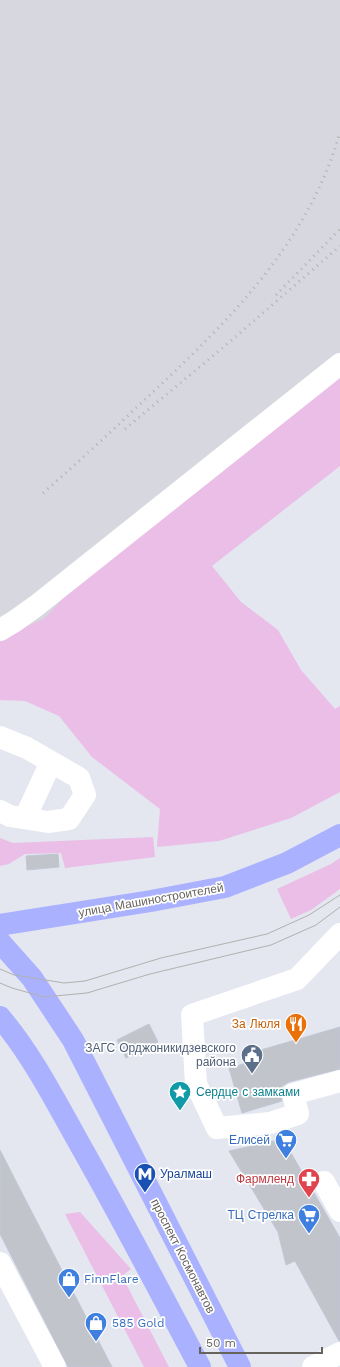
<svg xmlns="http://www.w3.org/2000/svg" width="340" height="1367" viewBox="0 0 340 1367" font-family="'Work Sans',sans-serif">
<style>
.industrial{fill:#d7d8df}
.green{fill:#eabee7}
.building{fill:#c1c4cb;stroke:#c2c7d6}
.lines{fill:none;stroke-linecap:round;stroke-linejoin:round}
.minor{stroke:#fff;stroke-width:22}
.major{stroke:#aab2ff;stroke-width:22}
.tram{stroke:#b2b1af;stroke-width:1}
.rail{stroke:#b2b1af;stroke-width:3;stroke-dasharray:1 5;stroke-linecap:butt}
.labels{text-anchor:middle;stroke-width:3.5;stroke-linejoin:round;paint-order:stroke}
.street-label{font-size:12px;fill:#66625c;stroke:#fff}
.food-label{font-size:12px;fill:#c56008;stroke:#fff;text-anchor:end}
.service-label{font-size:12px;fill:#4e5e75;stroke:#fff;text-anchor:end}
.culture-label{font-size:12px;fill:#0d838f;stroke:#fff;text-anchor:start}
.shop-label{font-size:12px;fill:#366cbe;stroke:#fff;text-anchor:end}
.transit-label{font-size:12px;fill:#164399;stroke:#fff;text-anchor:start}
.health-label{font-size:12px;fill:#be3a42;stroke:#fff;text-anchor:end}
</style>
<rect width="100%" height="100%" fill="#e4e6f0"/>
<path class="industrial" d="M0,0H340V454L0,694Z"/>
<path class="green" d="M340,372V466L212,566L241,602L278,630L301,670L335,709L340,706V792L291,818L219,841L157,847L160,809L92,757L59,716L25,701L0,700V637L44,619L85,574Z
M153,837L155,857L65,868L61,853L25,854L9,864L0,866V838L13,843Z
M340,858V889L311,910L291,919L277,889L331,864Z
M80,1212L131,1269L122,1276L169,1367H144L65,1214Z"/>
<path class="building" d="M58,854L59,867L27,870L26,856Z
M149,1024L158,1042L126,1058L117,1040Z
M340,1027V1069L289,1082L282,1086L281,1097L282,1101L242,1113L229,1068L250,1062L247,1054Z
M283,1139L340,1238V1341H339L295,1261L286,1265L278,1232L229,1151Z
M0,1150L22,1193L112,1367H68L0,1234Z"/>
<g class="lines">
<path class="minor" d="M0,630L15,621L36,606L340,364
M0,737L27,748L79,778L85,795L69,819L48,822L10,816L0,811
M25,818L51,762
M340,934L297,979L192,1015L196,1084L217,1128L270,1123L298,1114L293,1094L340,1081
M324,1182L340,1211
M0,1263L55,1367
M313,1367L340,1353"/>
<path class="major" d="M0,925L151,901L225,887L287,863L340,835
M0,942L32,978L73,1040L240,1367
M0,1017C32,1055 55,1100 79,1143C121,1217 160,1292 200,1367"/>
<path class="tram" d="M0,969L14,975L64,983L85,981L161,958L267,934L309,915L340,895
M0,983L12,988L44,997L87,993L150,974L271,945L316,925L340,907"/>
<path class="rail" d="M276,295L340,229
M125,429L226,345L340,246
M43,493C81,460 117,426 153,392C232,318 310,239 340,132"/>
</g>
<defs>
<g id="restaurant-pin" transform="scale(1.15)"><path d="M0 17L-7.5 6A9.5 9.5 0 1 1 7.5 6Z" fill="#e8710a" stroke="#fff"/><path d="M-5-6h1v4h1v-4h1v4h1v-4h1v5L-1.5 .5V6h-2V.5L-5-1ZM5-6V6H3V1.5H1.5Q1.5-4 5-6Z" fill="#fff"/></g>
<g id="civic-pin" transform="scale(1.15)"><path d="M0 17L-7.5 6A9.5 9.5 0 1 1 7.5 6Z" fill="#5c6f8a" stroke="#fff"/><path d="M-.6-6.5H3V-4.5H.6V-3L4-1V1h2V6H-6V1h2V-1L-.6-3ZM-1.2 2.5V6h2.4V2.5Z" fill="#fff"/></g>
<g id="sight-pin" transform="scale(1.15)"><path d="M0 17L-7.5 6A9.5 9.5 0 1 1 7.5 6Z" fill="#0f9aa8" stroke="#fff"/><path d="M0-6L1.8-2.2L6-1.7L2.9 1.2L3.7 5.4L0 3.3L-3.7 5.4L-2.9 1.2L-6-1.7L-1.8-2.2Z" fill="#fff"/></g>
<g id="supermarket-pin" transform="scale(1.15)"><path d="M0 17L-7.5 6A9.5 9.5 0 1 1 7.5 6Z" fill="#3f7fe0" stroke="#fff"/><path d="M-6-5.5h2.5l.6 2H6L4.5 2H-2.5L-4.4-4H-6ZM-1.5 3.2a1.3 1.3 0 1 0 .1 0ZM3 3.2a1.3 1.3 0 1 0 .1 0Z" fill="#fff"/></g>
<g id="metro-pin" transform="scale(1.15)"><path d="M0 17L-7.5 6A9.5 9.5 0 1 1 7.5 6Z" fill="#1a4fb4" stroke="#fff"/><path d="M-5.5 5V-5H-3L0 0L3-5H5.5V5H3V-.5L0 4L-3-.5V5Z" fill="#fff"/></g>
<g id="pharmacy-pin" transform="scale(1.15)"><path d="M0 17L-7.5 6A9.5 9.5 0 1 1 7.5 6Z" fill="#e0444e" stroke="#fff"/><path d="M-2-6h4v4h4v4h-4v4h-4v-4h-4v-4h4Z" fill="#fff"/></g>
<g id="shop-pin" transform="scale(1.15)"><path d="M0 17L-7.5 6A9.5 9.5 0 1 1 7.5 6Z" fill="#3f7fe0" stroke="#fff"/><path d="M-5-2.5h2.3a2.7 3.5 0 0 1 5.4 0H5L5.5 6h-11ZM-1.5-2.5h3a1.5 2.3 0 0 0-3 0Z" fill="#fff"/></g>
</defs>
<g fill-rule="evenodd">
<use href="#restaurant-pin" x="296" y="1024"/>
<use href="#civic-pin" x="252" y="1055"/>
<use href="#sight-pin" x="180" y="1092"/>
<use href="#supermarket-pin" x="286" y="1140"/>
<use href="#metro-pin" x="145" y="1174"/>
<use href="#pharmacy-pin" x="309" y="1179"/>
<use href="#supermarket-pin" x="309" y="1215"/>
<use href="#shop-pin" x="69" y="1279"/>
<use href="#shop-pin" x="96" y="1323"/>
</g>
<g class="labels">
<g class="street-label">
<text transform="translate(151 900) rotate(-10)" y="4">улица Машиностроителей</text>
<text transform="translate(183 1256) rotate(63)" y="4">проспект Космонавтов</text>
</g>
<g class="food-label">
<text x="280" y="1028">За Люля</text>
</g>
<g class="service-label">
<text x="236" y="1052">ЗАГС Орджоникидзевского<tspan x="236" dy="14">района</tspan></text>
</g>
<g class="culture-label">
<text x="196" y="1096">Сердце с замками</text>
</g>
<g class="shop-label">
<text x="270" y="1144">Елисей</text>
<text x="294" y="1219">ТЦ Стрелка</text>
<text x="84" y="1283" text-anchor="start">FinnFlare</text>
<text x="112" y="1327" text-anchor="start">585 Gold</text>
</g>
<g class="transit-label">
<text x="160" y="1178">Уралмаш</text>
</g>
<g class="health-label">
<text x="294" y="1183">Фармленд</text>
</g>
</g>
<path d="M200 1347v6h122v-6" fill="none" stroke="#66625c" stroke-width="2"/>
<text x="206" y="1347" font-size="12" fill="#66625c" stroke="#ffffff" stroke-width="3" paint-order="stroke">50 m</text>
</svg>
